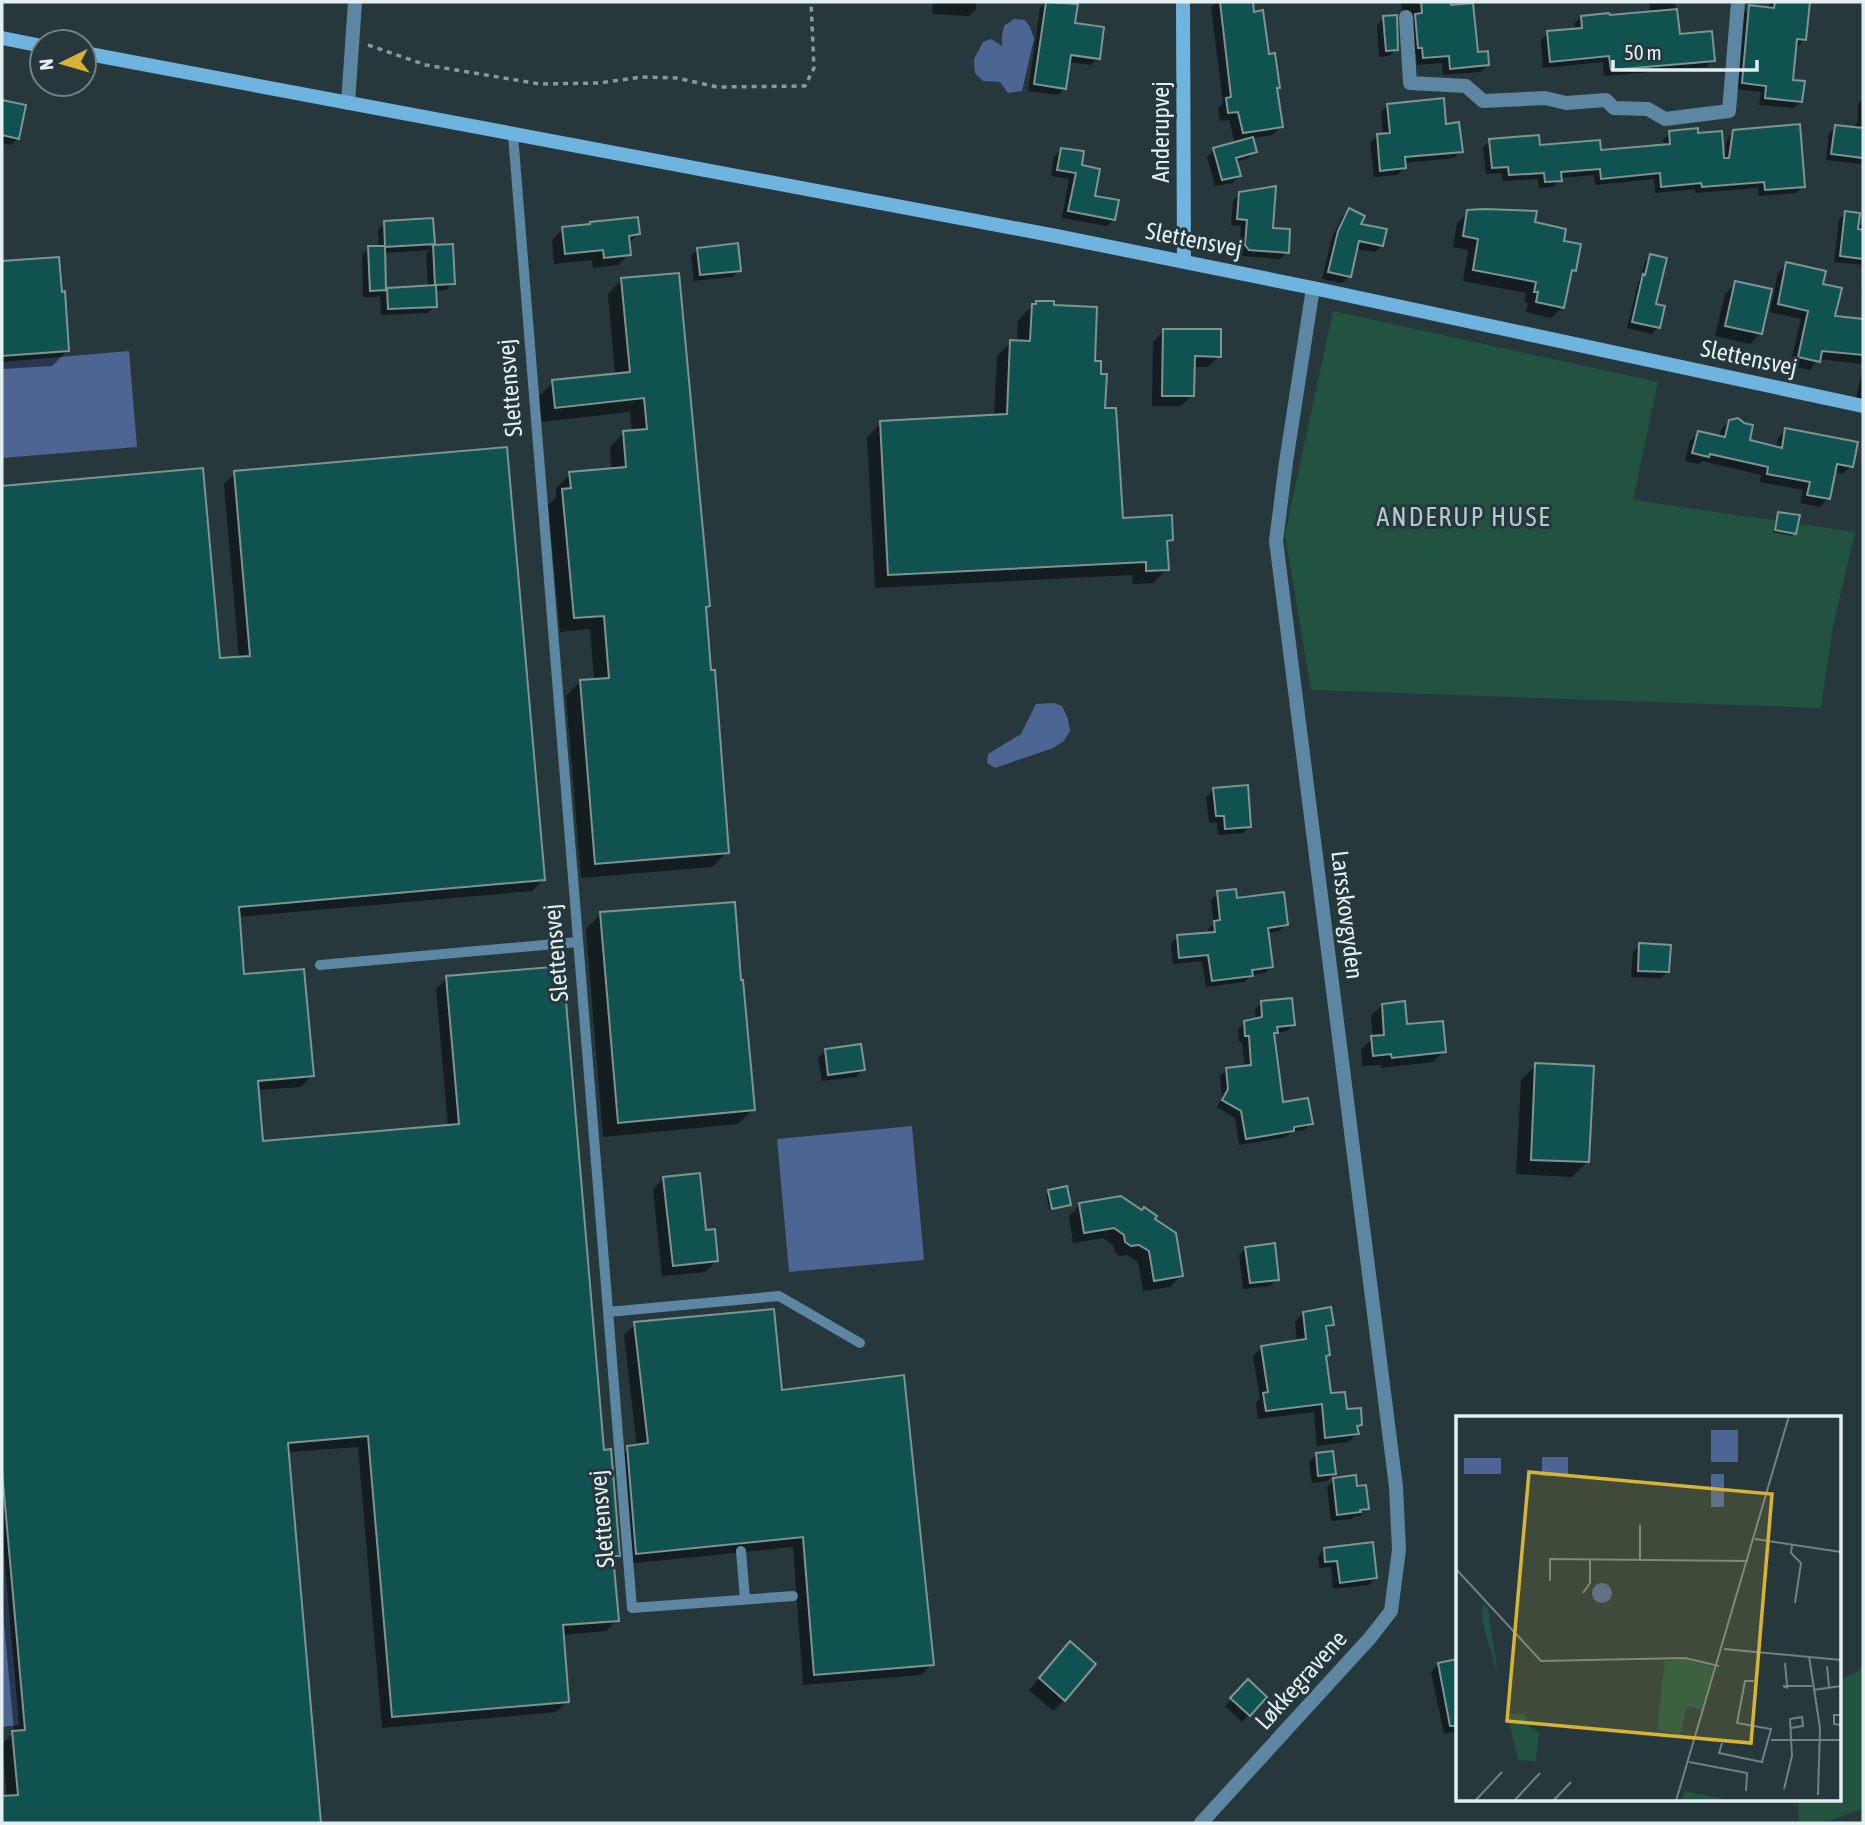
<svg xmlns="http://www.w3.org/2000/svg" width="1865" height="1825" viewBox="0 0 1865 1825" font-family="'Asap Condensed',sans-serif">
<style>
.green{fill:#215340}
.water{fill:#4c6592}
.shadow{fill:#0007;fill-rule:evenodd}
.building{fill:#10524f;stroke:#7f9492;stroke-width:2}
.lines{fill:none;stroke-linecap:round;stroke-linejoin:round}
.path{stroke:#8b999c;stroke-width:3.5;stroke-dasharray:5 5;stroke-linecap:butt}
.lane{stroke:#5c86a2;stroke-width:10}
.street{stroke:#5c86a2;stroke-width:14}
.secondary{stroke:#6eb4df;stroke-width:14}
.labels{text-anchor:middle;stroke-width:6;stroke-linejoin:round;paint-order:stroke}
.street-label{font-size:24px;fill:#e4eff1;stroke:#26383c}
.neighbourhood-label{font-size:26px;letter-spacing:2px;fill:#b4c9ce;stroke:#26383c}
.inset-road{fill:none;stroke:#728184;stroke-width:2}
.view{fill:#d8b434;fill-opacity:0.15;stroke:#d8b434;stroke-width:3.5}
.inset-edge{fill:none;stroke:#e4eff1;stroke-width:3.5}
</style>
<rect width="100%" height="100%" fill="#26383c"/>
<path class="green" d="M1333,311L1658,382L1633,500L1855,532L1833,626L1821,708L1311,690L1285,534Z
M1863,1668V1809L1822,1823H1799L1798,1799H1839V1682Z"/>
<path class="water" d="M1014,19L1025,20L1030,27L1034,39L1022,91L1008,93L1000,82L983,81L975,73L974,59L983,42L991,39L1002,46V36L1004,26Z
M129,351L137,447L2,458V362Z
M1054,703L1062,706L1068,719L1070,731L1064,741L1053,748L995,768L987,763L988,754L1021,734L1036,704Z
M912,1126L924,1260L789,1272L777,1139Z
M2,1530L19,1725L2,1727Z"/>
<path class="shadow" d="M933,2H976V9L969,16L932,14Z
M1046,2L1076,5L1073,24L1098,58L1091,65L1068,62L1065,88L1058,95L1028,91L1040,8ZM1063,52L1095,56V60L1062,55Z
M1217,2H1251L1252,14L1268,56L1281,126L1273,135L1251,138L1255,151L1248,158L1236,162L1239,176L1232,183L1215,186L1207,157L1214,150L1235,144L1229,120L1220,121L1218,108L1223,103L1211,7Z
M1401,2H1449V7L1476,54L1488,65L1480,72L1443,75L1442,63L1417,65L1416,54H1411Z
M1649,2H1675L1678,36L1713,60L1706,67L1604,76L1603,62L1543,68L1541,40L1548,33L1575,30L1574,24L1581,17L1650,13Z
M1770,2H1808L1804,39L1798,46H1795L1791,82L1801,102L1794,108L1759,105L1761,92L1736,89L1743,14L1750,7L1769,9Z
M1384,18L1397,49L1389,56L1379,57L1377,25Z
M1863,99V164L1826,160L1829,133L1836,127H1853L1858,122V104Z
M2,101L24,106L18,138L11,145L2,143Z
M1388,105L1445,126L1461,151L1454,158L1403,163L1404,168L1397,175L1374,177L1370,143L1377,136L1383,135L1381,112Z
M1734,132L1803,186L1796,193L1759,196L1758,188L1695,193V189L1655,193L1654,179L1595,185L1594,175L1560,178V180L1553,187L1539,188L1538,179L1503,181L1502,173L1486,174L1483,147L1490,141L1599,152L1664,146L1663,140L1670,133L1697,135L1724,159L1727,139Z
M1061,149L1080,167L1093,197L1114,219L1107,226L1062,218L1069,179L1051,176L1054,157Z
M1240,193L1271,230L1287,252L1280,259L1242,256L1239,253L1241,226L1231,225L1233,201Z
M1349,210L1359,225L1382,245L1375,252L1355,249L1349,276L1342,283L1322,279L1332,238L1342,217Z
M1468,212L1562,242L1574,270L1570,274L1563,307L1551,318L1526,312L1528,303L1524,302L1526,293L1463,281L1468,250L1453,247L1457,223Z
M1845,213L1857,225H1863V265L1834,262L1839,220Z
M385,223L433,243L429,247L451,246L453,283L446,290L434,291L435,306L428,313L381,315L380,294L378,297H363L362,255L369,248H379L378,230ZM431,250L426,254L428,288L388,289L385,292L383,253Z
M591,223L638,234L628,244L629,254L618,265L593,268L592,260L554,264L552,240L563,229L588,226Z
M698,249L739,270L732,277L694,281L691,256Z
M1651,256L1658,327L1652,334L1627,328L1638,283L1640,280L1645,262Z
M57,258L67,351L52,366L2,369V263Z
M1786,264L1821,285L1833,318L1863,321V364L1818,359L1810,370L1790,365L1801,319L1770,312L1778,273Z
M1863,271V293H1861Z
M622,279L708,606L704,610L727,852L712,867L581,878L566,696L580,682L594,681L590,629L560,632L548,505L556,497V488L570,474L611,470L610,447L624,433L632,432L630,412L541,422L539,396L553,382L615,375L608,294Z
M1736,283L1761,333L1750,344L1715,336L1725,294Z
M1036,303L1093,362L1104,410L1122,519L1171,540L1165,546L1167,569L1153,583L1133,584L1132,575L875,588L867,437L881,423L994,417L997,356L1011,342H1017L1018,320Z
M1164,330L1219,356L1208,367H1193L1192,395L1181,406H1152L1153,342Z
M1863,367V400L1856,398Z
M1729,421L1748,441L1776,448L1778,438L1786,430L1851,466L1843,474L1834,472L1828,498L1820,507L1800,503L1803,490L1760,482L1761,475L1702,461L1699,464L1685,461L1690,441L1698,433L1719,438L1721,430Z
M202,470L219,660L239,658L224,484L235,473L543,880L532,891L238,917L243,976L312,1075L301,1087L257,1090L261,1142L448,1126L436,989L447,978L603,1452L618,1555L612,1561L617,1620L606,1631L562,1635L567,1701L556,1712L382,1728L358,1447L288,1452L319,1823H2V1798L7,1797L2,1744L14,1732L2,1599V488Z
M1779,514L1795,533L1792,536L1773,532L1776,517Z
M1213,790L1250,826L1243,833L1218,835L1217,822L1209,823L1206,797Z
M1218,893L1286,925L1279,931L1267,933L1272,966L1265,973L1251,975L1244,982L1206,987L1202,961L1173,964L1171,944L1177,937L1209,934L1208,929L1214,924L1211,900Z
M601,914L753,1109L738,1124L603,1137L586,929Z
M1640,945L1668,971L1661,978L1631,977L1633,952Z
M1262,1003L1293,1025L1287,1031L1276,1033L1272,1036L1282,1104L1311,1123L1304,1130L1290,1133L1286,1137L1239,1145L1235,1118L1217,1107L1222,1098L1220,1076L1227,1069L1245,1067L1242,1042H1239L1238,1029L1245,1022L1256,1020L1255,1009Z
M1382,1005L1405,1026L1444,1051L1433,1062L1381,1068V1065L1362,1066L1361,1049L1373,1038L1371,1016Z
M825,1051L863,1069L856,1077L822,1081L818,1058Z
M1536,1065L1587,1162L1572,1177L1516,1174L1521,1080Z
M664,1178L704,1232L716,1261L705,1272L662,1276L653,1189Z
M1049,1192L1069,1204L1066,1207L1050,1211L1046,1195Z
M1080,1205L1153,1219L1181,1275L1170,1287L1143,1291L1138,1262L1127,1255L1120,1256L1115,1253L1114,1246L1103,1238L1073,1243L1069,1216Z
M1246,1248L1277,1279L1270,1286L1243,1289L1239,1255Z
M1303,1313L1332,1324L1325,1332L1328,1355L1325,1358L1330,1395L1360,1424L1356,1429L1357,1434L1348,1442L1317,1446L1314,1412L1258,1419L1256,1403L1260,1399L1253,1356L1262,1347L1297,1342L1295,1322Z
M635,1324L780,1392L932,1664L921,1675L803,1685L793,1547L625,1564L617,1459L628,1448L637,1447L624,1335Z
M1316,1455L1334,1474L1327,1481L1312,1483L1309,1462Z
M1334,1480L1355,1488L1367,1509L1360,1516H1354L1352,1519L1331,1521L1327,1487Z
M1324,1549L1375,1578L1369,1585L1333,1589L1331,1567L1319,1568L1318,1556Z
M1059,1655L1064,1700L1053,1711L1029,1690Z
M1457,1661V1731L1444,1734L1431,1672L1438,1665Z
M1248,1681L1265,1697L1242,1722L1225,1706Z"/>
<path class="building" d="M1046,2L1078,4L1075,23L1104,27L1100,59L1071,55L1066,89L1034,84Z
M1220,2H1253L1254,12L1263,10L1269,54L1275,53L1280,88H1277L1283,127L1243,133L1238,112L1228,113L1226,98L1231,97Z
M1421,2H1450L1451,5L1473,3L1478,52L1488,51L1489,65L1450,69L1449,56L1423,58L1422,48H1418L1415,14L1422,13Z
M1775,2H1810L1806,40L1797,39L1793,80L1805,81L1802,102L1765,98L1766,86L1742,83L1749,5L1774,8Z
M1677,9L1680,34L1712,31L1715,61L1611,70L1609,56L1550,62L1547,31L1582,28L1581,16L1609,13L1610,15Z
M1397,15L1398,50L1386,51L1383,16Z
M1444,98L1446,124L1459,122L1463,152L1405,157L1406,168L1380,171L1377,134L1390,133L1387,104Z
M2,100L26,105L19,139L2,135Z
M1800,124L1805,187L1765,190L1764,182L1702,187L1701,183L1661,187L1660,173L1601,179L1600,169L1561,172L1562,181L1545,182L1544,173L1509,175L1508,167L1492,168L1489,139L1539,135L1540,145L1600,140L1601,150L1670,144L1669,131L1698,128V133L1722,131L1724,158H1729L1733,130Z
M1835,125L1863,128V158L1831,154Z
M1253,137L1257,152L1236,158L1241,176L1222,180L1213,148Z
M1061,148L1084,151L1082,165L1100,169L1095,196L1119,200L1115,220L1068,211L1076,173L1057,170Z
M1276,186L1273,228L1290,229L1289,253L1249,250L1245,245L1247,220L1237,219L1239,192Z
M1349,208L1365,216L1361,224L1387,229L1383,246L1359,241L1351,277L1328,272L1338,231Z
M1484,209L1537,211L1535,222L1566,229L1564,241L1581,244L1576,271L1572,270L1564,308L1536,302L1538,292H1534L1536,282L1473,270L1478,239L1463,236L1467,210Z
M1845,211L1860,213L1858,229L1863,230V259L1840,256Z
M638,217L640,234L629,236L631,255L604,258L603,250L565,254L562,227L590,224V222Z
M433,218L435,244L385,247L384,221Z
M738,243L741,271L700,275L697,248Z
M453,244L455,284L435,285L433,245Z
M368,246H385L386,290L370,291Z
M1650,254L1667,258L1656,304L1665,306L1660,328L1632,322L1643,274L1645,275Z
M59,257L62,292L65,291L69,351L2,356V261Z
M1786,262L1826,271L1823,284L1842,288L1835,316L1863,319V355L1822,351L1820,362L1798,357L1808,311L1778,304Z
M679,273L710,606L706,607L711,670H715L729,853L595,864L580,680L609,678L604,616L574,618L562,489L571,488L569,472L626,467L623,431L647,429L644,398L555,408L552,380L630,372L621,278Z
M1735,281L1772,289L1762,334L1725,326Z
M436,285L437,307L388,309L387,288Z
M1036,301H1054V305L1097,307L1095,361H1101V374H1107L1105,408H1116L1123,518L1172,515L1173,540L1167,541L1169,570L1146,571V562L888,575L880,421L1007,414L1010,340L1030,341L1032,304H1036Z
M1163,329H1221V357L1195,356L1194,396H1162Z
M1738,418L1744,423L1753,425L1750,440L1782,448L1785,428L1858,442L1853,467L1837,464L1830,499L1807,495L1810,482L1767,474L1768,467L1710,454L1709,457L1692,453L1698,431L1725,437L1729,420Z
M507,447L545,880L239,907L244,974L304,969L314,1076L258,1081L263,1141L459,1124L446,976L563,966L604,1450L611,1449L620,1556H613L619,1621L563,1625L569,1702L392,1717L368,1436L288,1443L321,1823H2V1796L18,1795L12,1731L25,1730L2,1471V486L203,468L220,658L250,656L234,471Z
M1778,512L1800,515L1796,534L1775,530Z
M1248,785L1251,827L1225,829L1224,816H1216L1213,788Z
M1236,889L1237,898L1284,892L1288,925L1268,928L1273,967L1252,970L1253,976L1212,981L1208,955L1179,958L1177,935L1215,932L1214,921L1220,920L1217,891Z
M735,902L741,980H743L755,1110L618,1123L600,912Z
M1639,943L1671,945L1669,972L1638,971Z
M1292,998L1295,1025L1277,1027L1278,1033H1274L1283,1102L1308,1098L1313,1124L1294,1127V1131L1246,1139L1241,1111L1222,1100L1228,1089L1226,1068L1251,1065L1249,1036H1245L1244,1021L1262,1017L1261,1001Z
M1405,1001L1407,1024L1443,1021L1446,1052L1392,1058L1391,1054L1373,1056L1371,1036L1384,1035L1382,1004Z
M861,1044L865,1070L828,1075L825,1049Z
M1535,1063L1594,1066L1589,1162L1531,1160Z
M700,1173L706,1230L715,1229L718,1261L673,1266L663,1177Z
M1067,1186L1071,1205L1052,1209L1048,1190Z
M1121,1196L1142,1210L1144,1207L1157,1216L1155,1219L1176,1233L1183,1276L1154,1281L1149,1251L1139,1245L1131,1246L1125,1242L1124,1235L1114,1228L1084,1233L1079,1203Z
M1275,1243L1279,1280L1250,1283L1245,1247Z
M1331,1307L1334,1325L1326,1326L1330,1355L1326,1356L1331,1393L1345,1392L1347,1409L1361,1408L1362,1425L1357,1426L1359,1434L1325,1438L1322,1404L1266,1411L1263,1393L1268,1392L1261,1346L1306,1339L1303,1312Z
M774,1309L782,1390L904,1375L934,1665L814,1675L803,1537L636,1554L627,1446L648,1443L634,1322Z
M1333,1451L1336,1474L1318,1476L1316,1453Z
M1356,1475L1357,1486L1366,1485L1369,1509L1360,1510L1361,1512L1337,1515L1333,1478Z
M1373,1542L1377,1578L1340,1583L1337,1561L1325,1562L1324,1548Z
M1070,1641L1096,1664L1065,1701L1039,1678Z
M1457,1659V1726H1450L1438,1663Z
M1248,1679L1267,1697L1250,1716L1230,1698Z"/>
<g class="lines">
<path class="path" d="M368,45L426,65L540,84L599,83L642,77L677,78L717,87L805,86L814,68L811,2"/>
<path class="lane" d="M513,135L632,1608L793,1596
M320,965L578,942
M608,1312L779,1296L860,1343
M741,1551L745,1599"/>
<path class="street" d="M1406,17L1410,83L1466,86L1483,101L1545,98L1566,103L1606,100L1614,108L1648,109L1665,119L1729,111L1738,2
M348,103L355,2
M1201,1823L1370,1638L1391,1611L1399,1550L1396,1487L1276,541L1286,462L1313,288"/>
<path class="secondary" d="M1183,2L1184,261
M2,38L42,46
M84,53L1056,236L1313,288L1863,406"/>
</g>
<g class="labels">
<g class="street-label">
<text transform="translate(1161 132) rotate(-90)" y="8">Anderupvej</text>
<text transform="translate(1194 240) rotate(11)" y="8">Slettensvej</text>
<text transform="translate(1749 358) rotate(12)" y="8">Slettensvej</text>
<text transform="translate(510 388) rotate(-95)" y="8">Slettensvej</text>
<text transform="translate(1347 915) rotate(83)" y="8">Larsskovgyden</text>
<text transform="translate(556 953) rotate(-95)" y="8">Slettensvej</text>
<text transform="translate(602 1519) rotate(-95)" y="8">Slettensvej</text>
<text transform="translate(1301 1680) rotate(-48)" y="8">Løkkegravene</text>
</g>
<g class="neighbourhood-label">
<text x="1464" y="526">ANDERUP HUSE</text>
</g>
</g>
<g transform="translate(1456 1416)">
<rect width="385" height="385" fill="#26383c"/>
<path d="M27,188L32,193L42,260L26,204ZM230,243L259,252L246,295L231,290L224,319L201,313L209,245ZM51,297L68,298L74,311L83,316L80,345L62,344ZM229,375L278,385H224Z" fill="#215340"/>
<path d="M255,14H282V46H255ZM86,41H112V60H86ZM8,42H45V58H8ZM255,58H268V91H255ZM136 177a10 10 0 1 1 20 0a10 10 0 1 1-20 0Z" fill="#4c6592"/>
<path class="inset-road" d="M184,109V144M299,123L385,136M336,129L335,137L345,147L339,187M0,153L85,245L229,242L263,250M94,165V143L292,145M127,177L134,167V144M268,233L385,244M353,240L364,312L362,379M329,247L331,269M371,250L373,271M332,272L327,270H356M357,274L385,270M385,299H378V308L385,309M315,324H385M266,327L263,337L306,346L315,313L281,307L289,265H298M233,346L291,357L290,375M328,373L336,340L334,303L346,301L347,310L335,312M19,385L46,356M58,385L84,357M97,385L115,366M220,385L333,0"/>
<path class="view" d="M73,56L316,78L295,327L51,305Z"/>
<rect width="385" height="385" class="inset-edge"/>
</g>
<rect width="1865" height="1825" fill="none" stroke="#e4eff1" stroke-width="7"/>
<g transform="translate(63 63) rotate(265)"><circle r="33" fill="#26383c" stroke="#728184" stroke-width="2"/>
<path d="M0-5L12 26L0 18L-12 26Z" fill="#d8b434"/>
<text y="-10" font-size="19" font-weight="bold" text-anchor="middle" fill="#e4eff1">N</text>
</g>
<path d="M1613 60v10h144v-10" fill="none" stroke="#e4eff1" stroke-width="3.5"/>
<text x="1624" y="60" font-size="21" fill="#e4eff1" stroke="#26383c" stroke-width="5" paint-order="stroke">50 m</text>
</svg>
